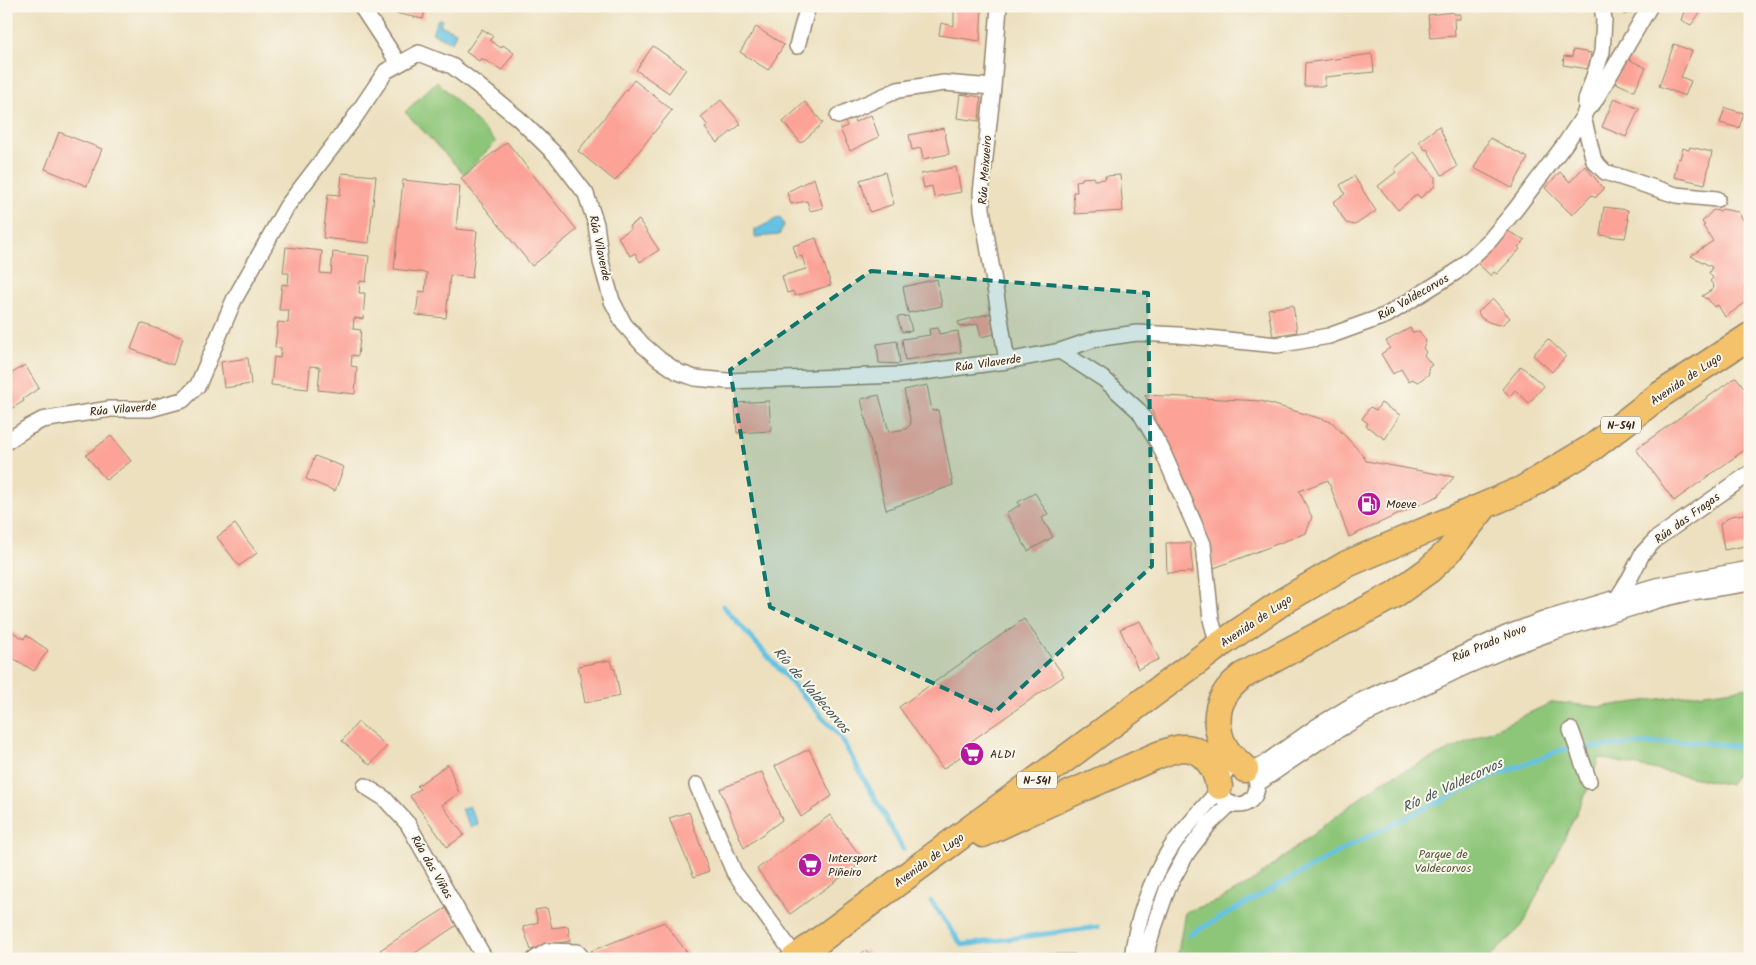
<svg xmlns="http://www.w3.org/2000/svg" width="1756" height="965" viewBox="0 0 1756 965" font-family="Kalam,sans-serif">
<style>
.green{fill:#8ec679;stroke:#64784c}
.water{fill:#65c2e3;stroke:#507680}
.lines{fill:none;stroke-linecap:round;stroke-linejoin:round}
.stream{stroke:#65c2e3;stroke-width:5}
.building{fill:#fca296}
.street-casing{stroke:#94856e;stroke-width:18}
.highway-casing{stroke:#94856e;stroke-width:29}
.street{stroke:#fff;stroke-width:15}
.highway{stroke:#f3c26a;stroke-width:26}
.marked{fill:#0f766e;fill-opacity:0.2;stroke:#0f766e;stroke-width:4;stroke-dasharray:10 6;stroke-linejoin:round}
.labels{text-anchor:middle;stroke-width:4;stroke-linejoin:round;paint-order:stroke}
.shield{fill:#fbf7ec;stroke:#75685c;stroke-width:1}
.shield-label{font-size:11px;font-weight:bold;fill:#3b2a1e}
.street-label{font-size:12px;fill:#3b2a1e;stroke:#fbf7ec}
.poi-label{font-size:12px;fill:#3b2a1e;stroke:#fbf7ec;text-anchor:start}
.park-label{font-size:12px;fill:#545939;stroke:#fbf7ec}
.water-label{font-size:14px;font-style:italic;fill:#485859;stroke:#fbf7ec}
</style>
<rect width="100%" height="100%" fill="#fbf7ec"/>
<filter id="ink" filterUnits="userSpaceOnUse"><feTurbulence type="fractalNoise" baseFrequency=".02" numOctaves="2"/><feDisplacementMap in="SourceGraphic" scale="10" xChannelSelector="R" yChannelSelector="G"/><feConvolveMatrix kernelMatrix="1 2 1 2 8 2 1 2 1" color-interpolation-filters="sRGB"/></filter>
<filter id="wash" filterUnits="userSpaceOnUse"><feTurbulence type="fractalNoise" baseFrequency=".0096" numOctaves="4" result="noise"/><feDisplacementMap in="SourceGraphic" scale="20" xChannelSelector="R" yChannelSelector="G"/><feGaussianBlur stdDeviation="1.12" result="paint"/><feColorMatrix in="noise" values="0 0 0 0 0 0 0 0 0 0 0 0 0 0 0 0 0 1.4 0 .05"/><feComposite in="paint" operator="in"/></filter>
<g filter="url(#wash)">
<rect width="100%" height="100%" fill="#ece0bf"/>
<path class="green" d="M437,81L496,142L464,174L405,112Z
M1750,687V749L1730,785L1599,758L1587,791L1522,926L1487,959H1177L1185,912L1218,901L1250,883L1382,781L1553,702L1599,707Z"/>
<path class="water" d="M438,19L442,20L440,25L456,32L452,42L432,33Z
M780,217L784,225L779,235L755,237V230Z
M469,806L478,824L471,828L461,809Z"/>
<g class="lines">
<path class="stream" d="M723,606L841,738L903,849
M931,901L962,945L1098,927
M1189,935L1351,845L1481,781L1564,749L1689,741L1750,748"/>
</g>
<g id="blocks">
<path class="building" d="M382,6H426L423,19L381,10Z
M954,6L982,8L980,41L939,35L941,23L954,26Z
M1620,6H1647V7L1624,15Z
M1686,6H1705L1691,25L1681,20Z
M1453,12L1454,14H1460V19H1454L1455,36L1430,38L1428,15Z
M756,27L784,45L768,70L740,52Z
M482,29L493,36L490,40L501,48L503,45L514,53L502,70L481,58L479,61L466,52Z
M1674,44L1692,51L1681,77L1691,81L1685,96L1659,86Z
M653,46L686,69L669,93L636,70Z
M1573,50L1591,53L1588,69L1563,65L1564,56L1572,57Z
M1372,54L1374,72L1325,77V86H1304L1305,63Z
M1626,58L1646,68L1634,91L1614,82Z
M634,80L672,110L615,181L578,151Z
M960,94L981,97L979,121L957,118Z
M1614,98L1639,109L1626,137L1602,127Z
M721,100L741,124L717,143L705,128L708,126L701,117Z
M805,102L823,123L801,143L783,122Z
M1725,108L1744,113L1739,128L1720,123Z
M871,115L879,137L850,151L840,129L847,126L845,122L853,117L855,122Z
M1439,126L1457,167L1442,175L1427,149L1425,150L1419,141Z
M944,128L949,154L923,159L921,148L912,150L909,135Z
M59,132L102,149L87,186L45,169Z
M1490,138L1528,158L1512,188L1474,168Z
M507,142L577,230L532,266L461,178Z
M1690,147L1712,152L1705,184L1674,177L1678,158L1680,159L1683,148L1689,150Z
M1414,152L1435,177V186L1420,198L1417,194L1398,210L1378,186L1396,172L1394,169Z
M1585,166L1604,189L1595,198L1592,195L1572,215L1545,188L1560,172L1570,182Z
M956,167L961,192L934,197L932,186L924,188L921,174Z
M885,172L894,204L870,212L860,180Z
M342,173L376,176L369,243L323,238L328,194L340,195Z
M1120,175L1123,211L1075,214L1073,192H1077L1076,181L1082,180V178L1094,177V180L1106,179L1105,176Z
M1354,176L1376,211L1355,225L1346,223L1333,202L1345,194L1340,185Z
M814,178L823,208L810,211L807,201L791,204L787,192Z
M403,180L460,186L456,229L477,231L472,278L450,275L446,318L416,315L419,291L425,292L427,273L394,269Z
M1604,207L1628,210L1627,219H1629L1625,238L1600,235Z
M1722,209L1738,212L1744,221L1746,220L1750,224V286L1746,284L1744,288L1750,292V305L1748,301L1725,317L1718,305L1714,307L1707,298L1706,299L1702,296L1713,289L1714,286L1710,281L1713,278L1709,273L1712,267L1691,256L1713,241L1703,226L1705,225L1702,222L1713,210L1720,211Z
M639,220L659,250L640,262L635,253L630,256L618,237L631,229L629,226Z
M1504,229L1525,240L1518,247L1520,249L1497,274L1494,272L1491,276L1475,261Z
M816,238L831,285L795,296L793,291L787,293L782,276L806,269L802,256L797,258L793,246Z
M286,247L322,251L320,273L331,274L333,252L369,256L366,282L360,281L359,293H365L363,319L354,318L353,329L361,330L358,356L352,355L351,366L357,367L355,394L318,390L320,367L310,366L308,389L271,385L274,357L280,358L281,348L275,347L278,322L288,323L289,310H279L282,284L288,285L289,273H283Z
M937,279L942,306L908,313L903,287Z
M1493,299L1510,318L1503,324L1498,325L1489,322L1481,318L1478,312Z
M1293,305L1297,332L1273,336L1268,309Z
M991,313L994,334L981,337L978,324L960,327L958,322Z
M908,316L912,331L902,332L897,317Z
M141,323L183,338L173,365L131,349Z
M938,328L939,334L958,331L961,352L905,360L902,339L930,335L929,329Z
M1410,328L1412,332L1419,331L1426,341L1423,348L1426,352L1424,355L1432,365L1428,368L1429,374L1418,382L1412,379L1409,382L1401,369L1393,374L1381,354L1390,348L1386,341Z
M1548,339L1566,356L1552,372L1533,355Z
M897,341L900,364L879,363L877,344Z
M248,358L251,384L224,388L221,362Z
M25,365L39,388L23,399L24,401L6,412V377Z
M1521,366L1544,386L1529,403L1515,390L1510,396L1502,389Z
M1736,377L1750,395V446L1674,501L1636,449Z
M927,385L932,411L938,410L953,485L886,510L861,399L879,395L889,432L906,429L911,424L904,390Z
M1145,395L1261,401L1332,422L1362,454L1366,461L1454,477L1438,496L1349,537L1328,480L1299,491L1312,517L1306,533L1214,568L1210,545Z
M769,401L771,431L737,433L735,403Z
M1381,403L1400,415L1385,439L1366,426L1368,423L1362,419L1370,407L1376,410Z
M111,436L131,461L106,480L86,455Z
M315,456L344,467L335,491L306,479Z
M1035,493L1048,514L1042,518L1053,537L1028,551L1006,513L1020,505L1018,502Z
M1750,513V545L1724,550L1720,524L1731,516Z
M235,524L257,553L239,566L217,537Z
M1166,543H1190L1193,572L1167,573Z
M1024,619L1064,676L970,742L974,747L943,769L899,707Z
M1140,621L1159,659L1138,669L1120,629Z
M6,628L24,639L26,635L48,650L34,671L6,654Z
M611,660L613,669H615L620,696L585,703L578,666Z
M358,722L387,746L370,765L342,741Z
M809,749L832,796L801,817L775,766Z
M448,764L459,793L442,805L464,835L447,847L410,796L420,789L417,786Z
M762,772L782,820L744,848L720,789Z
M689,812L709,871L694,877L669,818Z
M830,815L864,861L790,914L757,869Z
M446,908L457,925L406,959H387L380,950Z
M547,908L552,928L568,926L570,941L546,945L531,950L523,927L538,922L535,910Z
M664,922L692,959H597L591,951Z
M866,950L872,959H854Z
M1075,954V959H962L961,955Z"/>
</g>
</g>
<g filter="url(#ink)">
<use href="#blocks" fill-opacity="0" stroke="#94856e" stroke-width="1"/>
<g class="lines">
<g class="street-casing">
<path id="street" d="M361,6L399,64
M999,6L993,87L981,193L982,209L1007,361
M797,46L808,6
M1587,109L1594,102L1650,6
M838,116L898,90L944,83L993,87
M1583,117L1594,161L1605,172L1676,195L1717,199
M1060,351L1095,339L1137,333L1178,335L1277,345L1329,336L1387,315L1456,272L1490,240L1515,210L1565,144L1583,117L1586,110V100L1602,52L1604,20L1602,6
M6,442L27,428L42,420L110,409H150L183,400L198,385L234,300L287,206L353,120L386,71L419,53L452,66L476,84L518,118L557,156L586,194L596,224L601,262L612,301L624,324L643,345L659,359L678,372L695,378L727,381L901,375L1007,361L1060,351L1105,380L1139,411L1161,448L1203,544L1211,619L1218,646
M1618,597L1630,578L1642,554L1656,539L1750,473
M1571,730L1589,781
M1219 786a19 19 0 1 1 38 0a19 19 0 1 1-38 0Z
M1251,773L1316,727L1356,703L1506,634L1546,619L1656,586L1750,569
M1257,784L1321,740L1360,717L1467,666L1509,648L1550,633L1658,600L1692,592L1750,583
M697,785L734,872L796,957
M365,786L384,798L408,824L485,959
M535,959L548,951L577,952L583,959
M1132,959C1136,921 1151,878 1172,846C1186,826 1204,808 1219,790
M1146,959L1148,945L1168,887L1187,853L1209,824L1230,804"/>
</g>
<g class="highway-casing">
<path id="highway" d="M1245,769C1240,764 1235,760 1230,755C1217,740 1213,714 1224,696C1228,688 1235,682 1242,676L1394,595L1429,570L1449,551L1484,507
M983,834C1031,811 1080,789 1129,768C1143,762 1168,749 1183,748C1204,748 1216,768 1219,786
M794,959L1218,646L1282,602L1347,564L1523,489L1593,447L1660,395L1750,336"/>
</g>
<use href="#street" class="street"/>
<use href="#highway" class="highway"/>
</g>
</g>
<path class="marked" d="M871,271L1148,293L1152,566L995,712L770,607L730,370Z"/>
<defs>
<g id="fuel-disc" transform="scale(1.25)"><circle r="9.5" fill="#b5179e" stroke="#fbf7ec"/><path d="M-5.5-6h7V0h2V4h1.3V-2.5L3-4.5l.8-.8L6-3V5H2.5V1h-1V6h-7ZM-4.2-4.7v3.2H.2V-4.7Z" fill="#fff"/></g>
<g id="supermarket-disc" transform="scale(1.25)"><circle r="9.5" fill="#b5179e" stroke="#fbf7ec"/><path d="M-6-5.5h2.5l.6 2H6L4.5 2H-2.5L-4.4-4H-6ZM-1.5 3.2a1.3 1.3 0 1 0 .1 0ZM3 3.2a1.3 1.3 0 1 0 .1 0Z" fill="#fff"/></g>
</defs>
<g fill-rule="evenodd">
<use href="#fuel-disc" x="1369" y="504"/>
<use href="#supermarket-disc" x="972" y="754"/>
<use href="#supermarket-disc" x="810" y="865"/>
</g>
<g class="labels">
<g class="shield">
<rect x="1601" y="416.5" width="40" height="17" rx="4"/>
<rect x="1017" y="771.5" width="40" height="17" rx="4"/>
</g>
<g class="shield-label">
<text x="1621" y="429">N-541</text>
<text x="1037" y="784">N-541</text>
</g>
<g class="street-label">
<text transform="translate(985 170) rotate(-86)" y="4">Rúa Meixueiro</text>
<text transform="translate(600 248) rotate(78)" y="4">Rúa Vilaverde</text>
<text transform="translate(1413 297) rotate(-30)" y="4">Rúa Valdecorvos</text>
<text transform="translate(988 363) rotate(-8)" y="4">Rúa Vilaverde</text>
<text transform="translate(1686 379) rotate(-34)" y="4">Avenida de Lugo</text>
<text transform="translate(123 409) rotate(-5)" y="4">Rúa Vilaverde</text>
<text transform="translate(1687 518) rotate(-36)" y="4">Rúa das Fragas</text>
<text transform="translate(1256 621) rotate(-34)" y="4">Avenida de Lugo</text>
<text transform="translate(1489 643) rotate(-23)" y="4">Rúa Prado Novo</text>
<text transform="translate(929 860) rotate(-36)" y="4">Avenida de Lugo</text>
<text transform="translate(432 867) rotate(60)" y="4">Rúa das Viñas</text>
</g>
<g class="poi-label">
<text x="1386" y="508">Moeve</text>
<text x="990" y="758">ALDI</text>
<text x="828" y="862">Intersport<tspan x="828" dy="14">Piñeiro</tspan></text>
</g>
<g class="park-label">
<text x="1443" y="858">Parque de<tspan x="1443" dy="14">Valdecorvos</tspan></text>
</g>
<g class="water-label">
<text transform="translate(812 690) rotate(49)" y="5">Río de Valdecorvos</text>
<text transform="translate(1452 785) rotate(-25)" y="5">Río de Valdecorvos</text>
</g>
</g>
<rect width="1756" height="965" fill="none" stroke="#fbf7ec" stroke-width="25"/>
</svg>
